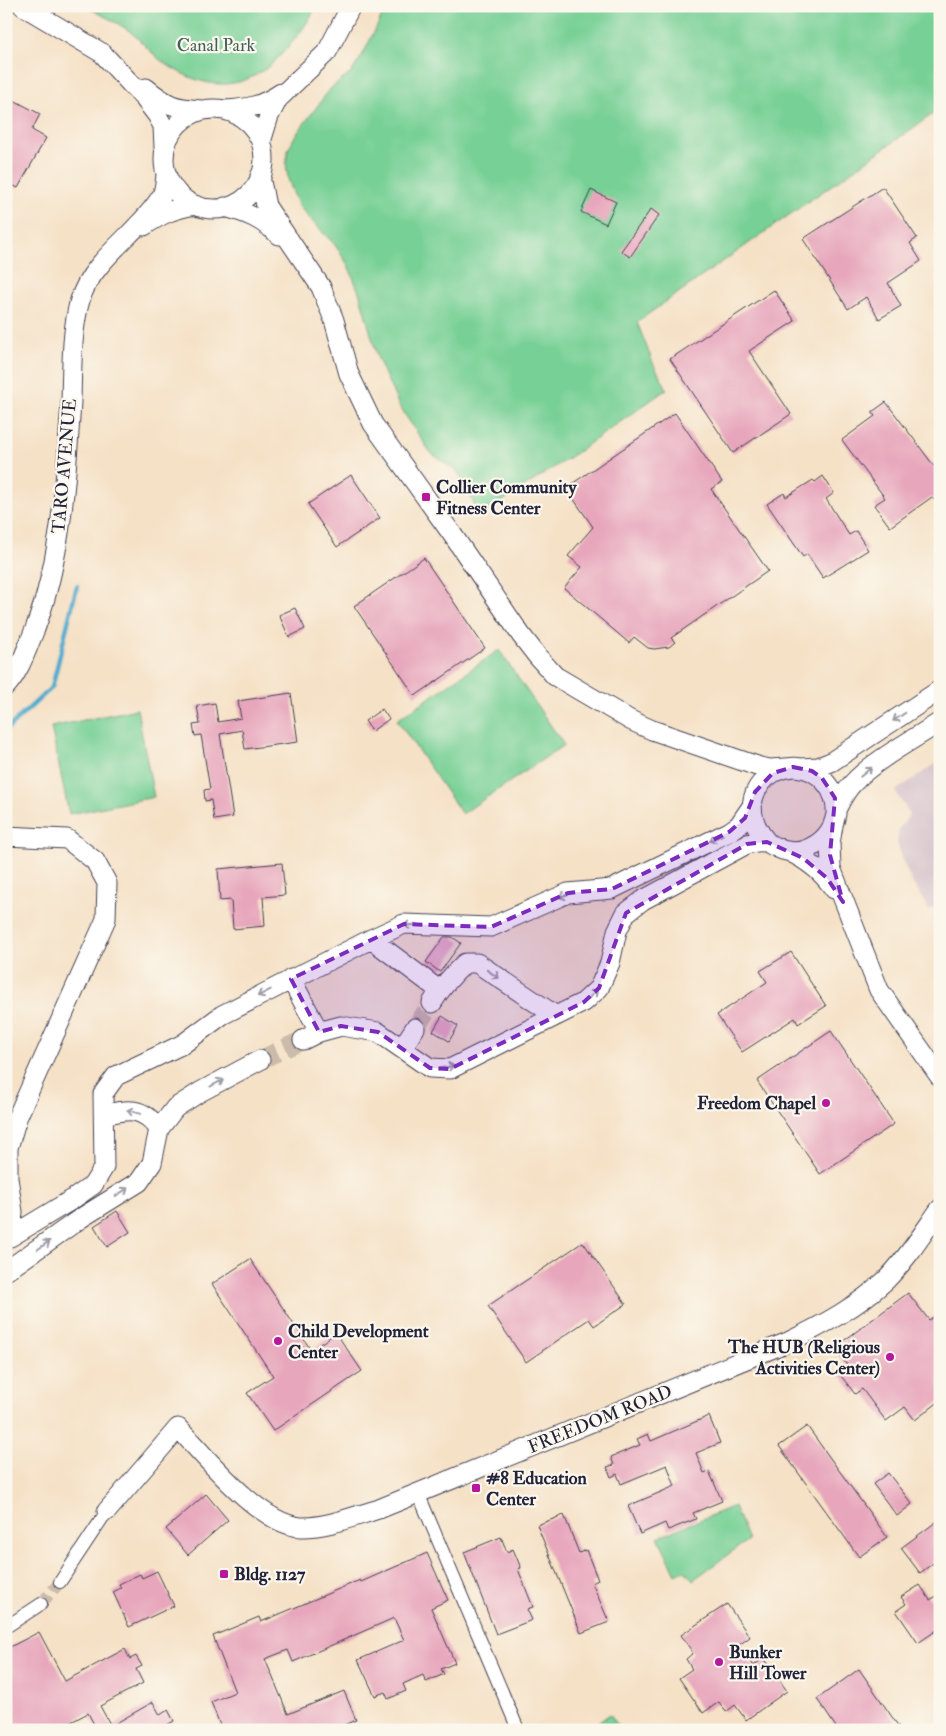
<svg xmlns="http://www.w3.org/2000/svg" width="946" height="1736" viewBox="0 0 946 1736" font-family="'IM FELL Double Pica',serif">
<style>
.industrial{fill:#d2bdc8}
.green{fill:#77d095;stroke:#4c7968}
.lines{fill:none;stroke-linecap:round;stroke-linejoin:round}
.stream{stroke:#50abce;stroke-width:4.5}
.building{fill:#e7a6bc}
.street-tunnel{stroke:#cbbbaa;stroke-width:12;stroke-dasharray:12 6;stroke-linecap:butt}
.secondary-tunnel{stroke:#cbbbaa;stroke-width:19;stroke-dasharray:19 9;stroke-linecap:butt}
.street-casing{stroke:#423f50;stroke-width:14}
.secondary-casing{stroke:#423f50;stroke-width:21}
.street{stroke:#fff;stroke-width:12}
.secondary{stroke:#fff;stroke-width:19}
.oneway{stroke:#9c9ca7}
.marked{fill:#7b2cbf;fill-opacity:0.2;stroke:#7b2cbf;stroke-width:4;stroke-dasharray:10 6;stroke-linejoin:round}
.poi-dot{fill:#b5179e;stroke:#fbf7ec;stroke-width:2}
.labels{text-anchor:middle;stroke-width:4.5;stroke-linejoin:round;paint-order:stroke}
.park-label{font-size:18px;fill:#405f5a;stroke:#fbf7ec}
.street-label{font-size:18px;fill:#22223b;stroke:#fbf7ec}
.poi-label{font-size:18px;font-weight:bold;fill:#22223b;stroke:#fbf7ec;text-anchor:start}
</style>
<rect width="100%" height="100%" fill="#fbf7ec"/>
<filter id="ink" filterUnits="userSpaceOnUse"><feTurbulence type="fractalNoise" baseFrequency=".02" numOctaves="2"/><feDisplacementMap in="SourceGraphic" scale="10" xChannelSelector="R" yChannelSelector="G"/><feConvolveMatrix kernelMatrix="1 2 1 2 8 2 1 2 1" color-interpolation-filters="sRGB"/></filter>
<filter id="wash" filterUnits="userSpaceOnUse"><feTurbulence type="fractalNoise" baseFrequency=".0096" numOctaves="4" result="noise"/><feDisplacementMap in="SourceGraphic" scale="20" xChannelSelector="R" yChannelSelector="G"/><feGaussianBlur stdDeviation="1.12" result="paint"/><feColorMatrix in="noise" values="0 0 0 0 0 0 0 0 0 0 0 0 0 0 0 0 0 1.4 0 .05"/><feComposite in="paint" operator="in"/></filter>
<g filter="url(#wash)">
<rect width="100%" height="100%" fill="#f5e1c6"/>
<path class="industrial" d="M940,761V904L929,910L912,882L902,859L897,842L899,829L910,814L895,791Z"/>
<path class="green" d="M85,6H316C307,26 293,42 278,58C240,96 199,89 159,59C148,50 139,38 128,30C115,21 99,14 85,6Z
M387,6H940V109L637,322L653,363L667,389L579,451L480,516L458,472L431,453L399,406L378,359L359,292L348,265L335,245L308,217L298,205L288,179L286,163L288,150L295,136L330,89L351,73L363,54Z
M499,650L564,745L462,814L397,720Z
M137,709L154,797L69,814L51,727Z
M734,1506L748,1540L693,1580L685,1571L676,1574L658,1537Z
M610,1714L621,1730H588Z"/>
<g class="lines">
<path class="stream" d="M6,730L52,687L77,586"/>
</g>
<g id="blocks">
<path class="building" d="M6,96L40,114L32,130L46,138L18,188L6,182Z
M883,187L917,238L910,243L921,261L888,283L901,306L879,319L866,297L848,309L803,239Z
M591,190L616,202L606,224L581,212Z
M651,209L659,215L630,257L621,251Z
M774,290L795,321L749,351L791,414L733,453L670,359Z
M886,402L940,474V507L932,497L890,527L874,505L885,498L842,440L875,416L872,412Z
M675,413L722,482L711,489L768,571L671,638L675,642L669,647L654,649L648,648L634,637L629,643L564,588L582,567L568,556L593,527L566,488Z
M351,475L380,518L337,547L308,504Z
M823,476L834,493L826,499L849,535L856,531L868,550L823,578L807,554L803,557L767,504L784,493L786,497L813,480L815,482Z
M424,558L485,648L415,696L354,606Z
M295,608L305,629L289,637L279,615Z
M291,693L298,742L245,749L242,730L220,734L233,817L214,820L211,800L205,801L204,790L210,789L201,735L195,736L193,725L200,724L197,706L215,703L218,722L241,718L238,701Z
M382,709L389,719L372,731L365,721Z
M282,863L285,895L263,897L265,926L233,929L231,900L220,901L218,869Z
M444,937H452L461,943L440,972L426,962Z
M791,952L826,1006L798,1024L795,1018L742,1052L717,1015L767,982L760,971Z
M442,1016L458,1026L449,1041L433,1031Z
M831,1031L894,1124L820,1174L757,1081Z
M117,1211L130,1232L107,1247L94,1226Z
M583,1242L626,1304L594,1326L589,1319L526,1362L488,1306Z
M250,1259L311,1350L336,1333L362,1371L273,1431L247,1393L273,1376L212,1284Z
M908,1293L929,1320L940,1312V1401L915,1420L905,1407L886,1421L862,1389L855,1394L838,1372L847,1365L834,1348Z
M709,1416L720,1443L696,1453L704,1473L709,1471L722,1501L693,1513L696,1519L668,1530L665,1523L640,1534L628,1506L675,1486L667,1465L621,1484L617,1474L611,1477L607,1467L614,1465L611,1457L640,1445L637,1439L648,1434L651,1441Z
M807,1426L887,1537L859,1557L779,1446Z
M888,1473L912,1504L897,1516L873,1484Z
M206,1494L228,1520L188,1555L166,1529Z
M564,1515L579,1553L586,1550L598,1580L592,1583L609,1622L581,1633L537,1525Z
M940,1519V1558L920,1573L901,1548Z
M501,1537L507,1552L513,1549L521,1568L518,1569L533,1607L527,1609L532,1620L496,1634L464,1552Z
M427,1553L448,1600L431,1608L455,1663L441,1669L444,1674L426,1682L423,1675L403,1684L406,1691L388,1699L385,1692L375,1696L358,1660L404,1640L394,1618L293,1662L288,1650L265,1659L288,1714L344,1691L356,1720L332,1730H222L211,1702L235,1692L213,1636L259,1617L261,1622L360,1580L361,1582Z
M157,1571L174,1606L129,1627L113,1592L121,1588L119,1584L140,1574L142,1578Z
M920,1585L930,1600L940,1594V1628L918,1643L896,1611L906,1604L901,1597Z
M727,1604L750,1637L739,1645L753,1666L764,1658L787,1691L746,1720L735,1705L726,1712L719,1702L703,1713L679,1678L692,1669L686,1659L693,1653L681,1635Z
M39,1632L65,1681L125,1649L130,1659L136,1656L142,1666L136,1669L143,1683L100,1706L111,1726L153,1702L160,1715L168,1710L174,1721L167,1725L169,1730H97L88,1713L56,1730H6V1649Z
M859,1669L901,1730H838L817,1699Z"/>
</g>
</g>
<g filter="url(#ink)">
<use href="#blocks" fill-opacity="0" stroke="#423f50" stroke-width="1"/>
<g class="lines">
<path class="street-tunnel" d="M41,1604L60,1582"/>
<path class="secondary-tunnel" d="M415,1028L432,1003
M260,1060L303,1040"/>
<g class="street-casing">
<path id="street" d="M418,1493L517,1727
M60,1582L107,1511
M6,1627L41,1604"/>
</g>
<g class="secondary-casing">
<path id="secondary" d="M23,6L102,53L144,98L157,115L163,126L164,148
M146,88C168,106 174,108 202,110
M164 159a50 50 0 1 1 100 0a50 50 0 1 1-100 0Z
M225,110C247,109 262,106 281,93
M261,142L269,116L278,99L327,52L351,6
M260,176L266,206L321,287L334,320L349,374L373,424L452,534L521,635L538,657L555,676L630,720L652,730L760,767L770,769L785,768
M225,207C248,213 261,219 279,235
M144,226C161,214 175,208 195,205
M6,686C20,671 27,648 35,629C62,556 66,479 71,402C72,370 71,331 80,300C92,259 139,233 161,197C165,191 165,182 166,175
M801,768L818,767L831,762L940,690
M836,810C841,800 845,791 853,783C873,761 914,739 940,722
M833,826L830,843L831,868L879,990L940,1077
M6,836L67,839L95,861L107,883L106,919L17,1118L8,1148V1178L13,1212L10,1237
M788,851C807,860 822,871 834,889
M371,939L439,990
M291,979L319,1032
M432,1003C441,988 452,975 465,963H477L556,1016
M303,1040L319,1032L341,1026L378,1032L430,1068L450,1069L584,1002L599,988L610,963L617,931L626,913L643,900L747,844C753,842 759,841 766,842C769,843 772,846 776,847C784,852 796,853 805,850C821,844 833,832 836,814C837,803 833,791 826,783C791,741 722,791 767,842
M402,1048L415,1028
M104,1115C128,1109 142,1106 159,1129
M10,1237L73,1199L93,1185L104,1167L103,1094L116,1076L183,1044L222,1015L371,939L404,924L491,927L568,893L612,889L729,832L739,825L752,806
M6,1271L81,1218L139,1182L152,1163L159,1129L175,1108L200,1092L260,1060
M107,1511L178,1428C206,1457 260,1525 301,1527C325,1528 355,1516 379,1509L788,1342C823,1325 858,1306 886,1280C907,1259 923,1233 940,1209"/>
</g>
<use href="#street" class="street"/>
<use href="#secondary" class="secondary"/>
</g>
<defs><path id="oneway-shaft" d="M-6 0H5M1.5-3L5.5 0L1.5 3" fill="none" stroke-width="1.6" stroke-linecap="round" stroke-linejoin="round" transform="scale(1.25)"/></defs>
<g class="oneway">
<use href="#oneway-shaft" transform="translate(899 717) rotate(146)"/>
<use href="#oneway-shaft" transform="translate(866 772) rotate(-39)"/>
<use href="#oneway-shaft" transform="translate(716 838) rotate(154)"/>
<use href="#oneway-shaft" transform="translate(566 895) rotate(163)"/>
<use href="#oneway-shaft" transform="translate(411 925) rotate(179)"/>
<use href="#oneway-shaft" transform="translate(493 974) rotate(34)"/>
<use href="#oneway-shaft" transform="translate(264 993) rotate(153)"/>
<use href="#oneway-shaft" transform="translate(592 995) rotate(-43)"/>
<use href="#oneway-shaft" transform="translate(447 1067) rotate(-9)"/>
<use href="#oneway-shaft" transform="translate(217 1083) rotate(-28)"/>
<use href="#oneway-shaft" transform="translate(134 1112) rotate(-165)"/>
<use href="#oneway-shaft" transform="translate(122 1192) rotate(-32)"/>
<use href="#oneway-shaft" transform="translate(44 1245) rotate(-35)"/>
</g>
</g>
<path class="marked" d="M793,767L812,771L822,778L835,798L830,855L843,902L827,878L803,858L767,842L747,844L626,913L599,988L584,1002L450,1069L430,1068L378,1032L341,1026L319,1032L291,979L404,924L491,927L568,893L612,889L729,832L745,818L755,792L773,773Z"/>
<g class="poi-dot">
<rect x="421" y="492" width="10" height="10" rx="2.5"/>
<circle cx="826" cy="1103" r="5"/>
<circle cx="278" cy="1341" r="5"/>
<circle cx="890" cy="1357" r="5"/>
<rect x="471" y="1483" width="10" height="10" rx="2.5"/>
<rect x="219" y="1569" width="10" height="10" rx="2.5"/>
<circle cx="719" cy="1662" r="5"/>
</g>
<g class="labels">
<g class="park-label">
<text x="216" y="51">Canal Park</text>
</g>
<g class="street-label">
<text transform="translate(64 466) rotate(-85)" y="6">TARO AVENUE</text>
<text transform="translate(600 1419) rotate(-22)" y="6">FREEDOM ROAD</text>
</g>
<g class="poi-label">
<text x="436" y="493">Collier Community<tspan x="436" dy="21">Fitness Center</tspan></text>
<text x="816" y="1109" text-anchor="end">Freedom Chapel</text>
<text x="288" y="1337">Child Development<tspan x="288" dy="21">Center</tspan></text>
<text x="880" y="1353" text-anchor="end">The HUB (Religious<tspan x="880" dy="21">Activities Center)</tspan></text>
<text x="486" y="1484">#8 Education<tspan x="486" dy="21">Center</tspan></text>
<text x="234" y="1580">Bldg. 1127</text>
<text x="729" y="1658">Bunker<tspan x="729" dy="21">Hill Tower</tspan></text>
</g>
</g>
<rect width="946" height="1736" fill="none" stroke="#fbf7ec" stroke-width="25"/>
</svg>
